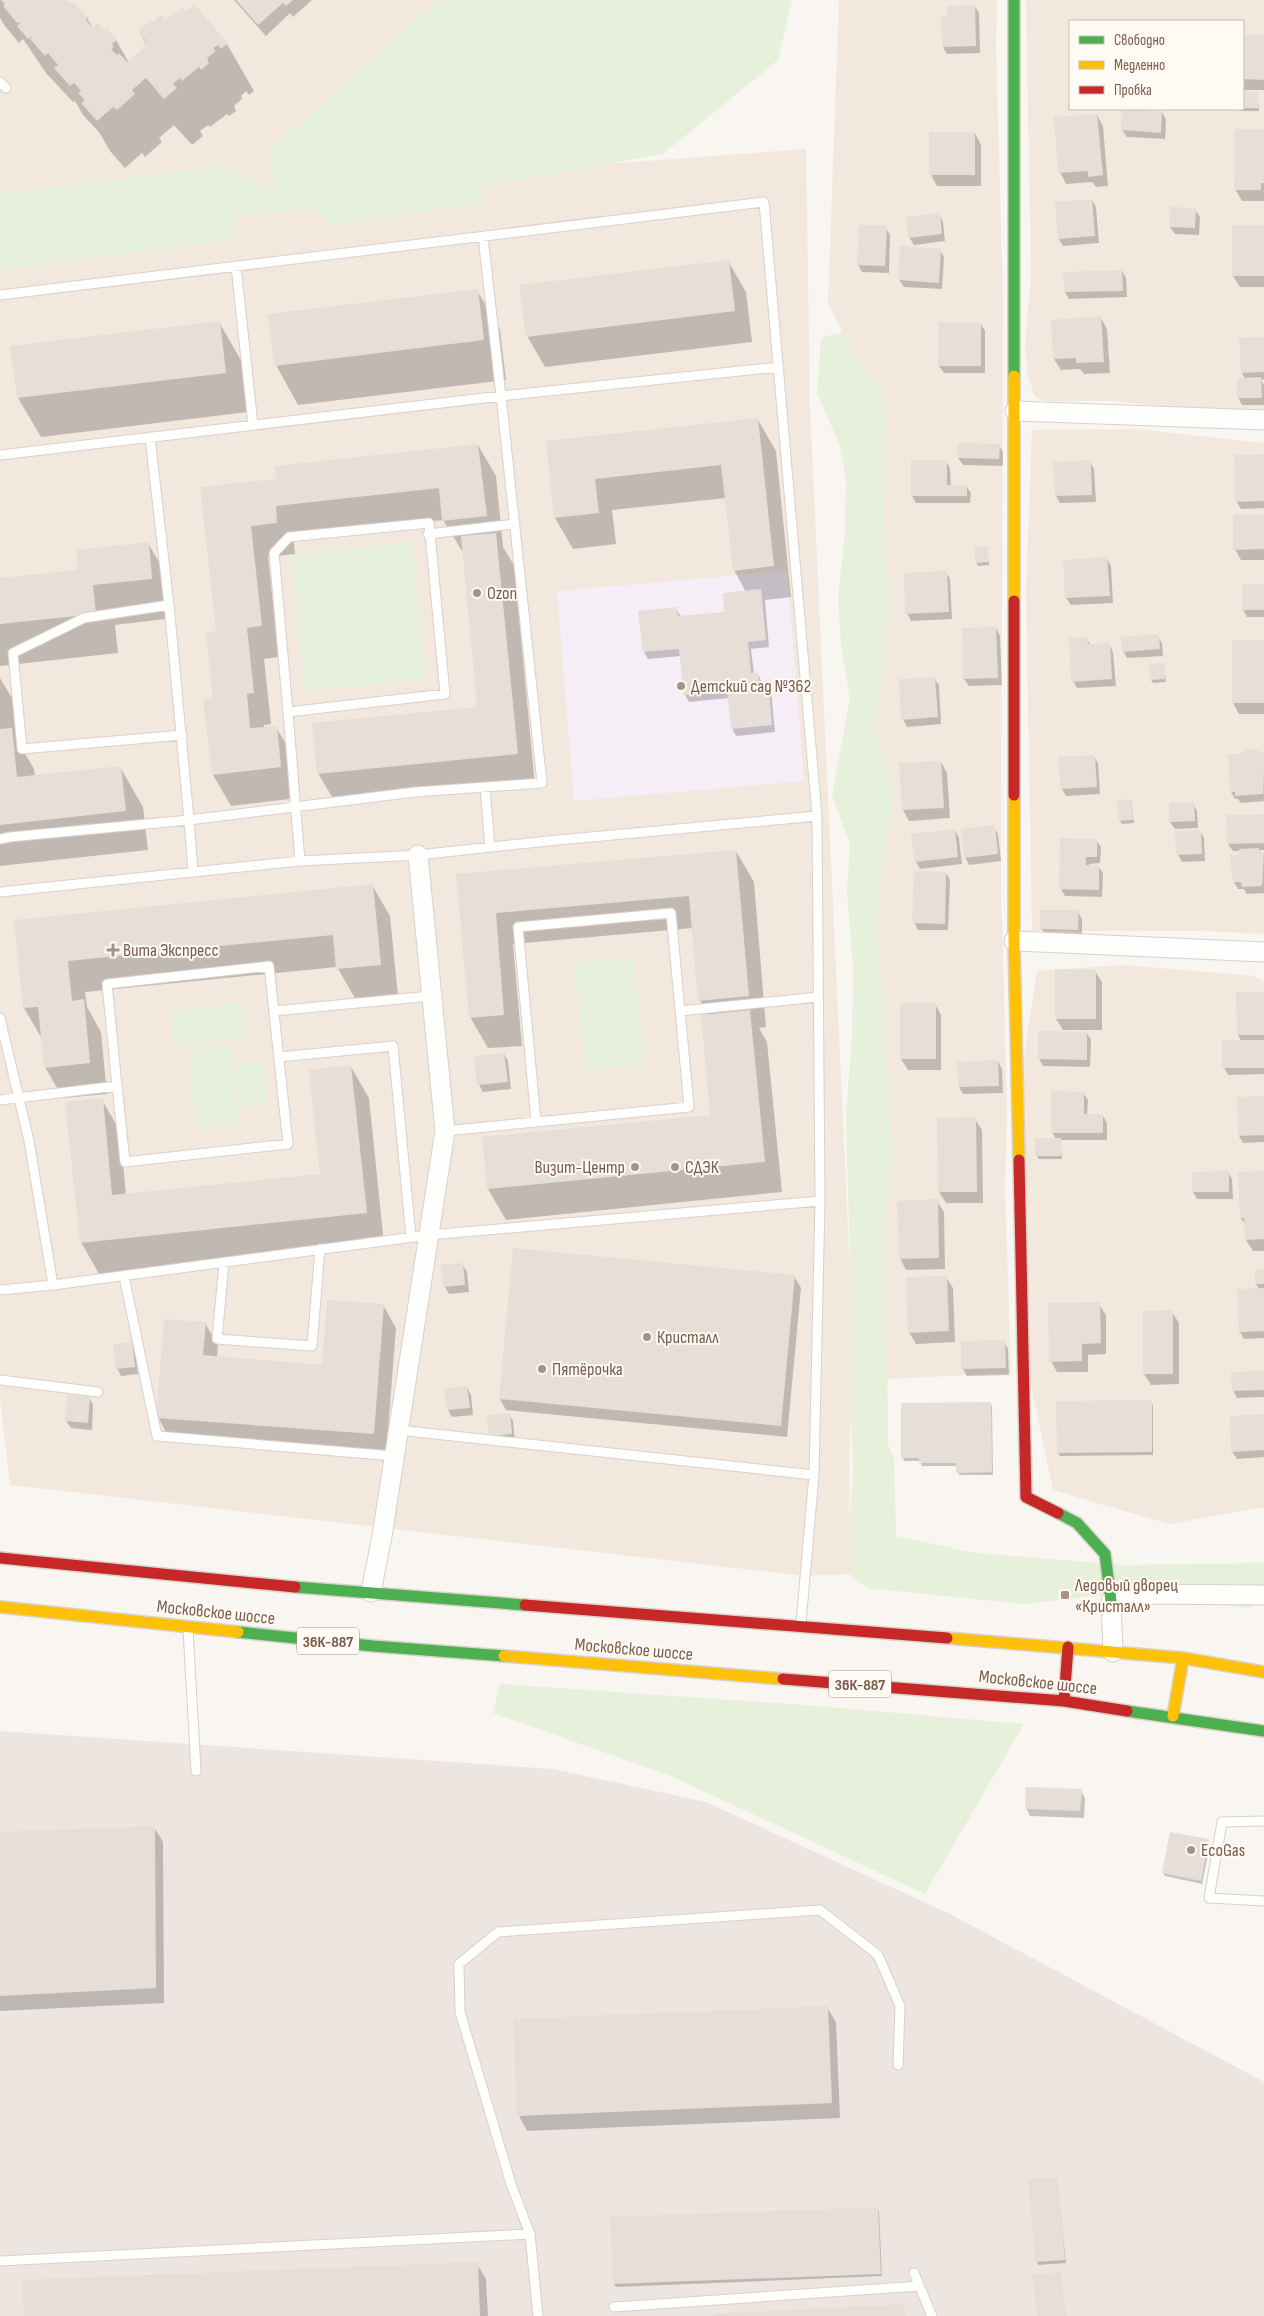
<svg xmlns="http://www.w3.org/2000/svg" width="1264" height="2316" viewBox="0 0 1264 2316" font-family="'Sofia Sans Condensed',sans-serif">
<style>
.residential{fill:#f2e8de;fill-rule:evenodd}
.industrial{fill:#ede5e0}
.education{fill:#f6eef6}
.green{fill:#e7f0db}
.shadow{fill:#0003}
.building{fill:#e6ded7}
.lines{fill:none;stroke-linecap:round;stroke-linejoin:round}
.lane-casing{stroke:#d7d1cb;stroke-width:11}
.street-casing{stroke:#d7d1cb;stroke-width:21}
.fast-casing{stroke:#d9d2cb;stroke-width:14}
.slow-casing{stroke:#d9d2cb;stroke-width:14}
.jam-casing{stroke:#d9d2cb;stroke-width:14}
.lane{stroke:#fefefd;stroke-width:9}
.street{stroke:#fefefd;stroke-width:19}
.fast{stroke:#4caf50;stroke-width:11}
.slow{stroke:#ffc107;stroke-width:11}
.jam{stroke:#c62828;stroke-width:11}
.poi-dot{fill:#a69286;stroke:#fffaf3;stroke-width:2}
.labels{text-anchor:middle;stroke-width:4;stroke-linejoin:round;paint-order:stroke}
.shield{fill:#fffaf3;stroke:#a28b7f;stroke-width:1}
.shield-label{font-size:16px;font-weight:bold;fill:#7a5c4d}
.poi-label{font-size:18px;fill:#7a5c4d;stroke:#fffaf3;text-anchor:start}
.street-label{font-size:18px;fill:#7a5c4d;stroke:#fffaf3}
</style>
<rect width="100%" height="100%" fill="#f9f5f0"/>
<path class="residential" d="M0,0H439L268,151L275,189L806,149L810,408L851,1294L849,1574L806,1576L10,1485L0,1398Z
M839,0H997L996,44L1003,299L1001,883L1007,1112L1005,1191L1011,1373L887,1379V1341L884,1276L889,1187L894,1159L877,923L880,883L894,797L876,726L891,604L883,524L887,399L859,364L828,303Z
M1026,0H1264V416L1112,401H1043L1035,396L1028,377L1025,346L1031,273ZM1070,21H1243V109H1070Z
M1137,429L1264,443V934L1204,931H1032L1026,592L1032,430Z
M1122,965L1254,976L1264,981V1507L1169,1524L1053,1490L1029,1377L1021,1076L1037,971Z"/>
<path class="industrial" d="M0,1731L553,1769L706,1802L950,1914L1264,2082V2316H0Z"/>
<path class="education" d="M787,571L804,781L574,801L557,591Z"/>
<path class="green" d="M439,0H792L778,60L663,154L482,187L484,203L330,225L311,208L235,217L237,239L0,270V194L221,167L274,189L268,151Z
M843,332L859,364L887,399L883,524L891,604L876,726L894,797L880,883L877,923L894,1159L889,1187L884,1276L887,1341L888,1444L894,1458L896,1536L975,1553L1123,1565L1264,1563V1599L1249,1608L1123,1593L1023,1604L868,1588L849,1574V1532L853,1468L849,1384L851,1294L846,1116L852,1037L853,967L847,892L850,844L832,796L850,698L841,645L838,597L845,534L846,481L840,446L817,393L821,338Z
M412,542L426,679L305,692L290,554Z
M634,957L645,1064L585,1070L574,963Z
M243,1002L247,1037L173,1047L169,1012Z
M231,1044L240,1125L196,1130L188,1048Z
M263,1060L268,1104L241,1107L235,1064Z
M500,1684L804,1705L1024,1724L925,1894L671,1776L493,1713Z"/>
<path class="shadow" d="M0,0H66L87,18L93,28L104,32L116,40L129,63L146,48V43L139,31L153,24L165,22L227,44L254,91L249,95L246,91L241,96L242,99L234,106L236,111L229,116L227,114L210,127L208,125L200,131L203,136L192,145L174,125L159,138L162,142L145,157L142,153L125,168L110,151L99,132L83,115L75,101L73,102L46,73L23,39L19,43L5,26L0,18Z
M234,0H312L293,17L290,13L266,36Z
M975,6L979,13L980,53L947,54L943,47L949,18Z
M1243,36H1264V90H1243Z
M1243,93H1257L1259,111H1240L1239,109H1243Z
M1124,110L1162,112L1166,119L1165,139L1127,137L1122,130Z
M1097,115L1103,126L1108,186L1096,187L1092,182L1066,184L1060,172Z
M1264,131V201H1242L1235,189Z
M975,133L981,145V186H937L931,175Z
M1092,200L1096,207L1099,243L1063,246L1059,239Z
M1195,209L1200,217L1199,235L1175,234L1170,227Z
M939,214L943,222L945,241L914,245L909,237Z
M1264,226V287H1240L1233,276Z
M886,228L890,235L889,273L862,272L858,265Z
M940,250L944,257L942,289L904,287L899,280Z
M728,261L746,292L752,342L545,367L527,336Z
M1122,271L1126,278L1127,297L1069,299L1065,292V273Z
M477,290L500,330L506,380L298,405L276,365Z
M1101,318L1107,329L1110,373L1084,374L1080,369L1061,370L1054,359Z
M219,322L242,362L248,412L41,437L18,398Z
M981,324L985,331V373H944L939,366Z
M1264,338V379L1261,380L1264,385V405H1242L1238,397L1245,379L1242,373Z
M758,420L776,451L791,597L765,600L769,647L751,649L754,674H758L762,683L767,682L771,689L775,732L736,736L732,728L729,698L689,702L685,695L681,656L648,659L644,652L640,612L676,608L681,617L726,613L746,592L734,570L726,498L612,510L616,544L573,549L555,518L547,442Z
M959,444L999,445L1003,452V466L963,465L958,458Z
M478,445L496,476L503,547L514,565L535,785L336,804L318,773L479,709L464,551H462L443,520L293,536L295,554L268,557L279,657L264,659L271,724L264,725V728L276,727L294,758L298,798L231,806L213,775L218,632L202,488L278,480Z
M1264,455V508L1241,509L1236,501Z
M946,461L950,468L951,486H966L971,493L970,503H916L912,496Z
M1090,461L1094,469L1096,502L1060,503L1056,496Z
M1264,516V560H1241L1235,549Z
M148,543L171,583L174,618L115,625L118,653L0,666V580L80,571Z
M987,548L989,565L978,566L976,562Z
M1107,559L1111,566L1113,603L1071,605L1066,598Z
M946,572L950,579L952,619L911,621L907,613Z
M1264,586V617H1247L1243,610Z
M996,628L1000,636L1002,685L969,686L964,679Z
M1158,636L1162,643L1163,656L1127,658L1123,651Z
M1086,638L1091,646L1109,644L1113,652L1116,686L1077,688L1073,681Z
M1264,642V714H1239L1233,703Z
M1164,664L1166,682L1153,683L1151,680Z
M0,678L16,705L20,745L34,769L35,777L120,767L143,807L148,850L0,866Z
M934,678L939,685L941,724L907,727L903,719Z
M1263,754L1264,801L1241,803L1238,799H1235L1231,792Z
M1094,756L1098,763L1100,794L1066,796L1062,789Z
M941,762L947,773L950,818L909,821L903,810Z
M1131,800L1134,823L1122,824L1120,821Z
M1193,803L1197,811L1198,828L1175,829L1170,822Z
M1264,815V850H1259L1262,854H1264V893L1247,894L1244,889H1238L1234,882L1240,851H1233L1228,844Z
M994,827L998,834L1001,861L969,865L965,857Z
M955,830L959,838L962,864L920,869L916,862L913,835Z
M1200,831L1204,838L1205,861L1182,862L1178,855L1177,832Z
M1061,840H1096L1101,847L1100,863L1089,864V866H1098L1103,873L1102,897L1065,896L1061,889Z
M736,851L754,882L766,1027L759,1028L767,1042L782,1192L506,1220L488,1189L712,1116L708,1015L700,1000L693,928L513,944L522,1046L488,1048L470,1017L458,875Z
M946,873L950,880L948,930H918L914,922Z
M372,885L390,916L398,996L356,1000L337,967L85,992L87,1007L101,1032L107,1094L63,1098L45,1067L42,1039L24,1008L15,921Z
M1078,911L1082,919V937L1046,936L1042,929Z
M1095,971L1102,982V1030H1063L1056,1019Z
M1264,993V1074L1228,1075L1224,1067L1241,1041L1238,1035Z
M935,1004L941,1015V1070H908L901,1059Z
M1087,1033L1091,1040L1090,1067L1043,1066L1039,1059Z
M504,1054L508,1061L511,1089L483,1092L479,1085L475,1057Z
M998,1061L1002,1069L1003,1093L963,1094L959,1087L958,1063Z
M351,1067L369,1098L384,1244L99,1274L81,1242L102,1100L120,1131L126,1195L321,1175Z
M1083,1093L1088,1100L1087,1116H1103L1107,1123V1140H1060L1062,1159H1038L1036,1140L1056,1139L1052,1132Z
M1264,1097V1142L1243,1143L1239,1136Z
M939,1119H975L982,1130L983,1203H946L939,1192Z
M1228,1172L1232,1179L1233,1199H1197L1193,1192V1173Z
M1264,1172V1251H1253L1246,1240V1226L1241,1218L1239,1173Z
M937,1201L944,1212L945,1269L906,1270L900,1258Z
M462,1264L467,1272L469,1292L449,1294L445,1287L443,1266Z
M1264,1270V1338L1244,1339L1240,1332L1238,1290L1259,1289L1256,1284Z
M794,1276L801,1288L787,1437L506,1410L500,1399Z
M946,1277L953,1288L955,1342L916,1344L909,1332Z
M1099,1304L1106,1315V1354L1088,1355V1372H1057L1051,1361Z
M383,1305L396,1328L386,1456L170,1440L158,1417L205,1323L218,1345L217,1358L323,1366Z
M1172,1312L1179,1323V1384L1151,1385L1144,1374Z
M1004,1342L1008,1349L1009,1375L967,1376L963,1369Z
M131,1343L135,1350L138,1374L121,1376L117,1368Z
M1264,1372V1397L1237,1398L1233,1390Z
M467,1387L471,1395L473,1415L452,1417L448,1410L445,1390Z
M89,1397L93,1405L92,1430L71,1428L66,1421Z
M1151,1402L1153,1405V1455L1060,1456L1058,1453Z
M990,1403L992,1406L993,1475H959L957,1466H922L920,1461H904L903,1458Z
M509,1414L513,1421L515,1441L490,1436Z
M1264,1415V1457L1237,1459L1232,1452Z
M1081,1791L1085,1798L1084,1818L1030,1816L1026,1808Z
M154,1827L163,1842L164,2003L0,2011V1833Z
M1208,1841L1210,1844L1202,1884L1165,1876L1163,1873Z
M827,2007L836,2022L840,2118L527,2131L519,2116Z
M1057,2178L1066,2263L1038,2265L1037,2262Z
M877,2208L879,2211L882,2276L616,2287L614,2284Z
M477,2264L486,2279L488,2316H25Z
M1060,2274L1066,2316H1038Z"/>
<path class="building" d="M1,0H67L70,4L73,2L88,17L86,20L92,27L98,23L104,30L107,28L117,40L112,44L114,47L111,49L117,55L119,53L127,62L145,47L142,44L146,41L138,31L151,19L153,22L161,15L165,20L183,8L186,11L194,4L228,43L221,49L218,45L213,48L216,51L207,58L209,63L201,70L199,67L182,81L180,78L173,84L177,88L164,99L146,78L132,90L135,94L117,110L113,107L97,121L81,103L85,100L78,93L81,91L74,83L70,86L54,68L58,65L48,53L45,56L30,39L33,36L28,39L17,26L21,22L17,23L3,6L5,4Z
M236,0H293L286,6L283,3L258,25Z
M975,5L976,46L942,47L941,17H947V6Z
M1243,35H1264V80L1243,79Z
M1243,92H1258V108H1243Z
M1122,109L1162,111L1161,133L1121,130Z
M1097,114L1103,175L1088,177V171L1058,173L1054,117Z
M1235,129H1264V183H1261V190H1234Z
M929,132H975V175H929Z
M1092,199L1095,236L1058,239L1055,202Z
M1170,207L1196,208L1195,228L1169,227Z
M940,213L942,234L908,238L906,217Z
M859,225L887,226L885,266L857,265Z
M1232,225H1264V276H1232Z
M900,246L941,249L939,283L898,280Z
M729,260L735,311L526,337L519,285Z
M1122,270L1123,291L1064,292L1063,272Z
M478,289L484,340L274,366L268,314Z
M1101,316L1104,362L1076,363V358L1053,359L1051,320Z
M220,321L226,373L17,398L10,346Z
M938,322L981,323V366H938Z
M1264,337V372L1241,373L1239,338Z
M1261,377L1262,398H1237V378Z
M758,418L774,566L733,571L721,465L595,479L599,513L554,518L546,441Z
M958,443L1000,444L999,459L957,458Z
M478,444L487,516L442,521L439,488L276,506L277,523L251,526L262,626L247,628L254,693L247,694L250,728L277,726L281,767L212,775L203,700L213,699L206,632L216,631L200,487L276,479L275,466Z
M1264,454V501L1235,502L1234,455Z
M911,460H947V485H967V496H911Z
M1091,460L1092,495L1055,496L1053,462Z
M1233,515H1264V549L1233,550Z
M496,533L518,754L317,774L312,723L477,707L461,536Z
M149,542L152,579L93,585L96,614L0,624V578L78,570L76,550Z
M988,546V562L975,563V547Z
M1107,557L1110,596L1065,598L1063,560Z
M947,571L949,612L905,614L904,573Z
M1242,584H1264V610H1242Z
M761,589L766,640L748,642L751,673H758L759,682L768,681L772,725L731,729L727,691L684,695L679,649L643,652L638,611L677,607L678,616L724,612L723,593Z
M996,627L998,678L963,679L962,628Z
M1159,634L1160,649L1122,652L1121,637Z
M1087,637L1088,644L1110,643L1112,679L1071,682L1069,638Z
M1232,640H1264V703H1232Z
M1165,663V679L1150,680L1149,664Z
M935,677L938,717L901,720L899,679Z
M12,728L17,777L121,766L126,811L0,825V729Z
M1251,748L1264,753L1263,794L1235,796V792H1230L1228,754H1239Z
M1095,755L1097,787L1061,789L1058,757Z
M941,761L944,808L902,810L899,763Z
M1131,799L1133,820L1119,821L1117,800Z
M1194,802L1195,821L1169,822V803Z
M1264,814V843L1227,844L1226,815Z
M995,825L998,854L964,858L961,829Z
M955,829L958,857L915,862L911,834Z
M1201,830L1202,854L1176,855L1175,831Z
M1060,838L1097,839V857H1086V865H1099V890L1059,889Z
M1259,848L1260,853L1264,852L1262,886L1242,887L1241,882H1233L1230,855H1239V849Z
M736,850L749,996L698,1001L689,896L496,913L504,1015L469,1018L456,874Z
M914,871L946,872L945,924L912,923Z
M373,884L381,965L336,969L333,935L68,961L72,1001L84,999L90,1063L44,1068L38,1007L23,1008L14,920Z
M1040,910H1079L1078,930L1040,929Z
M1055,969L1096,970V1019H1055Z
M1236,992H1264V1035H1237Z
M936,1002V1059H900V1003Z
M750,1010L765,1162L487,1189L482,1137L710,1115L701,1015Z
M1038,1031L1087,1032V1060L1038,1059Z
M1222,1040H1264V1068H1222Z
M504,1053L508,1082L477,1085L474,1056Z
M998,1060L999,1086L958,1087L957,1062Z
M351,1065L367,1213L80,1243L65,1102L103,1098L112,1195L320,1174L309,1070Z
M1051,1091L1084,1092V1114H1103V1133H1051Z
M1264,1096V1135L1238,1136L1237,1097Z
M976,1117L977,1192H938L937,1118Z
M1035,1138H1061V1156H1035Z
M1229,1171V1192H1192V1172Z
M1264,1171V1239L1245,1240L1244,1218H1240L1238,1172Z
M938,1199L939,1258L899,1259L897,1201Z
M513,1248L795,1275L781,1426L499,1399Z
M463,1263L465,1285L443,1287L441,1265Z
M1255,1269H1264V1284H1255Z
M947,1276L949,1331L908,1333L906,1277Z
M1264,1288V1331L1239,1332L1237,1289Z
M327,1300L384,1304L374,1434L156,1418L164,1319L206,1322L203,1355L322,1365Z
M1100,1302L1101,1343L1082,1344V1361L1049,1362L1048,1303Z
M1173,1310V1374H1143V1311Z
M1005,1340L1006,1368L961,1369V1341Z
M132,1342L135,1367L116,1369L113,1344Z
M1264,1371V1390L1232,1391L1231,1372Z
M467,1386L470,1408L447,1410L444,1389Z
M67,1395L90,1396L88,1423L65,1421Z
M1152,1400V1452L1057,1453L1056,1401Z
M991,1402L992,1472L956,1473V1463H919V1458H901V1403Z
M510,1413L512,1434L489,1436L487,1415Z
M1264,1414V1450L1231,1452L1230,1416Z
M1026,1787L1082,1789L1080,1811L1025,1809Z
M155,1826L156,1988L0,1996V1832Z
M1170,1832L1209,1839L1201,1881L1162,1873Z
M828,2006L832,2103L517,2116L513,2019Z
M1058,2177L1065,2260L1035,2262L1028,2179Z
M878,2207L881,2274L613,2284L610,2217Z
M478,2262L480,2316H24L22,2280Z
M1061,2272L1066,2316H1037L1032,2275Z
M904,2304L905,2316H714V2314Z"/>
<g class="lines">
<g class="lane-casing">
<path id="lane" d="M0,82L6,88
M236,266L253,425
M0,295L764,202L817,816L820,1201L814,1475L801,1623
M150,437L169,605L189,820L415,792L542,783L501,396L779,367
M0,455L501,396L483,237
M428,534L515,524
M169,605L84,618L13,653L22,749L182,735
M288,712L274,553L289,537L429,523L445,694L288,712L300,861
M485,788L490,847
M0,839L10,837L189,820L193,871
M0,892L300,861L418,855L548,841L817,816
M274,1011L431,996
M680,1011L818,997
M0,1018L29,1141L53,1285L429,1235L820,1201
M279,1057L393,1046L411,1237
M0,1100L117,1086L125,1162L288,1144L269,966L107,984L117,1086
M445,1131L689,1107L671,913L518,927L536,1121
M224,1263L217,1339L312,1346L320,1249
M124,1276L157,1436L394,1456
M0,1290L53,1285
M0,1380L98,1392
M398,1430L814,1475
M188,1629L196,1771
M1264,1821L1222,1822L1209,1898L1264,1901
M530,2234L511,2184L460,2012L459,1964L498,1932L820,1910L878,1955L900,2006L898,2065
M0,2261L530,2234L538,2316
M914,2273L932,2316
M614,2307L919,2286"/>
</g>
<g class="street-casing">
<path id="street" d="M1015,411L1264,420
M1014,941L1264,952
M371,1592L382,1536L445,1131L418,855
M1113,1652L1111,1601L1139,1594L1264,1595"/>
</g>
<g class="fast-casing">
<path id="fast" d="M1014,0V376
M1058,1513L1077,1523L1105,1554L1111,1601
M295,1587L525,1605
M238,1632L373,1646L504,1656
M1127,1711L1264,1731"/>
</g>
<g class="slow-casing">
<path id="slow" d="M1014,376V601
M1014,795V941L1019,1160
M0,1607L238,1632
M947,1638L1183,1658L1264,1672
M504,1656L783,1679
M1173,1716L1183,1658"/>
</g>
<g class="jam-casing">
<path id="jam" d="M1014,601V795
M1019,1160L1026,1497L1058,1513
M0,1558L295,1587
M525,1605L947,1638
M783,1679L1064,1701L1127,1711
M1064,1701L1068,1647"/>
</g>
<use href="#lane" class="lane"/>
<use href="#street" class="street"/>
<use href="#fast" class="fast"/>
<use href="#slow" class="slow"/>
<use href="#jam" class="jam"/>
</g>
<g class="poi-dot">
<circle cx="477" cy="593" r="5"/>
<circle cx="681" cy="686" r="5"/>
<path d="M110.5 942.5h5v5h5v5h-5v5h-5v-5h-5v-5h5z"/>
<circle cx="635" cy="1167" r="5"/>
<circle cx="675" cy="1167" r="5"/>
<circle cx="647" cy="1337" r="5"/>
<circle cx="542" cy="1369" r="5"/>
<rect x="1060" y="1590" width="10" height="10" rx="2.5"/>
<circle cx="1191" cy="1850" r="5"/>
</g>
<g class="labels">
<g class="shield">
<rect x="297" y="1627.5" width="62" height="27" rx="4"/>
<rect x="829" y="1670.5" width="62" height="27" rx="4"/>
</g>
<g class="shield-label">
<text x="328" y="1647">36К-887</text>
<text x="860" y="1690">36К-887</text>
</g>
<g class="poi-label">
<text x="487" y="599">Ozon</text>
<text x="691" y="692">Детский сад №362</text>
<text x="123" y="956">Вита Экспресс</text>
<text x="625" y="1173" text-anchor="end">Визит-Центр</text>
<text x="685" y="1173">СДЭК</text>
<text x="657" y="1343">Кристалл</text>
<text x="552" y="1375">Пятёрочка</text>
<text x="1075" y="1591">Ледовый дворец<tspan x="1075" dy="21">«Кристалл»</tspan></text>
<text x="1201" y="1856">EcoGas</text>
</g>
<g class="street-label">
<text transform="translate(216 1612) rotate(6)" y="6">Московское шоссе</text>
<text transform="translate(634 1649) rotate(5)" y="6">Московское шоссе</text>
<text transform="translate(1038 1682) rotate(6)" y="6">Московское шоссе</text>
</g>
</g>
<rect x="1069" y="20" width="175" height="90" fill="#fffaf3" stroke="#cabbb1"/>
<rect x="1079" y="36" width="25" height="8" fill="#4caf50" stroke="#cabbb1"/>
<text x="1114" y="45" font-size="15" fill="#7a5c4d">Свободно</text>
<rect x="1079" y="61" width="25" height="8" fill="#ffc107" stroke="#cabbb1"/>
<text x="1114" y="70" font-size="15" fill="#7a5c4d">Медленно</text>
<rect x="1079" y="86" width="25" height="8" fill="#c62828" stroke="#cabbb1"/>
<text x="1114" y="95" font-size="15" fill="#7a5c4d">Пробка</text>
</svg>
